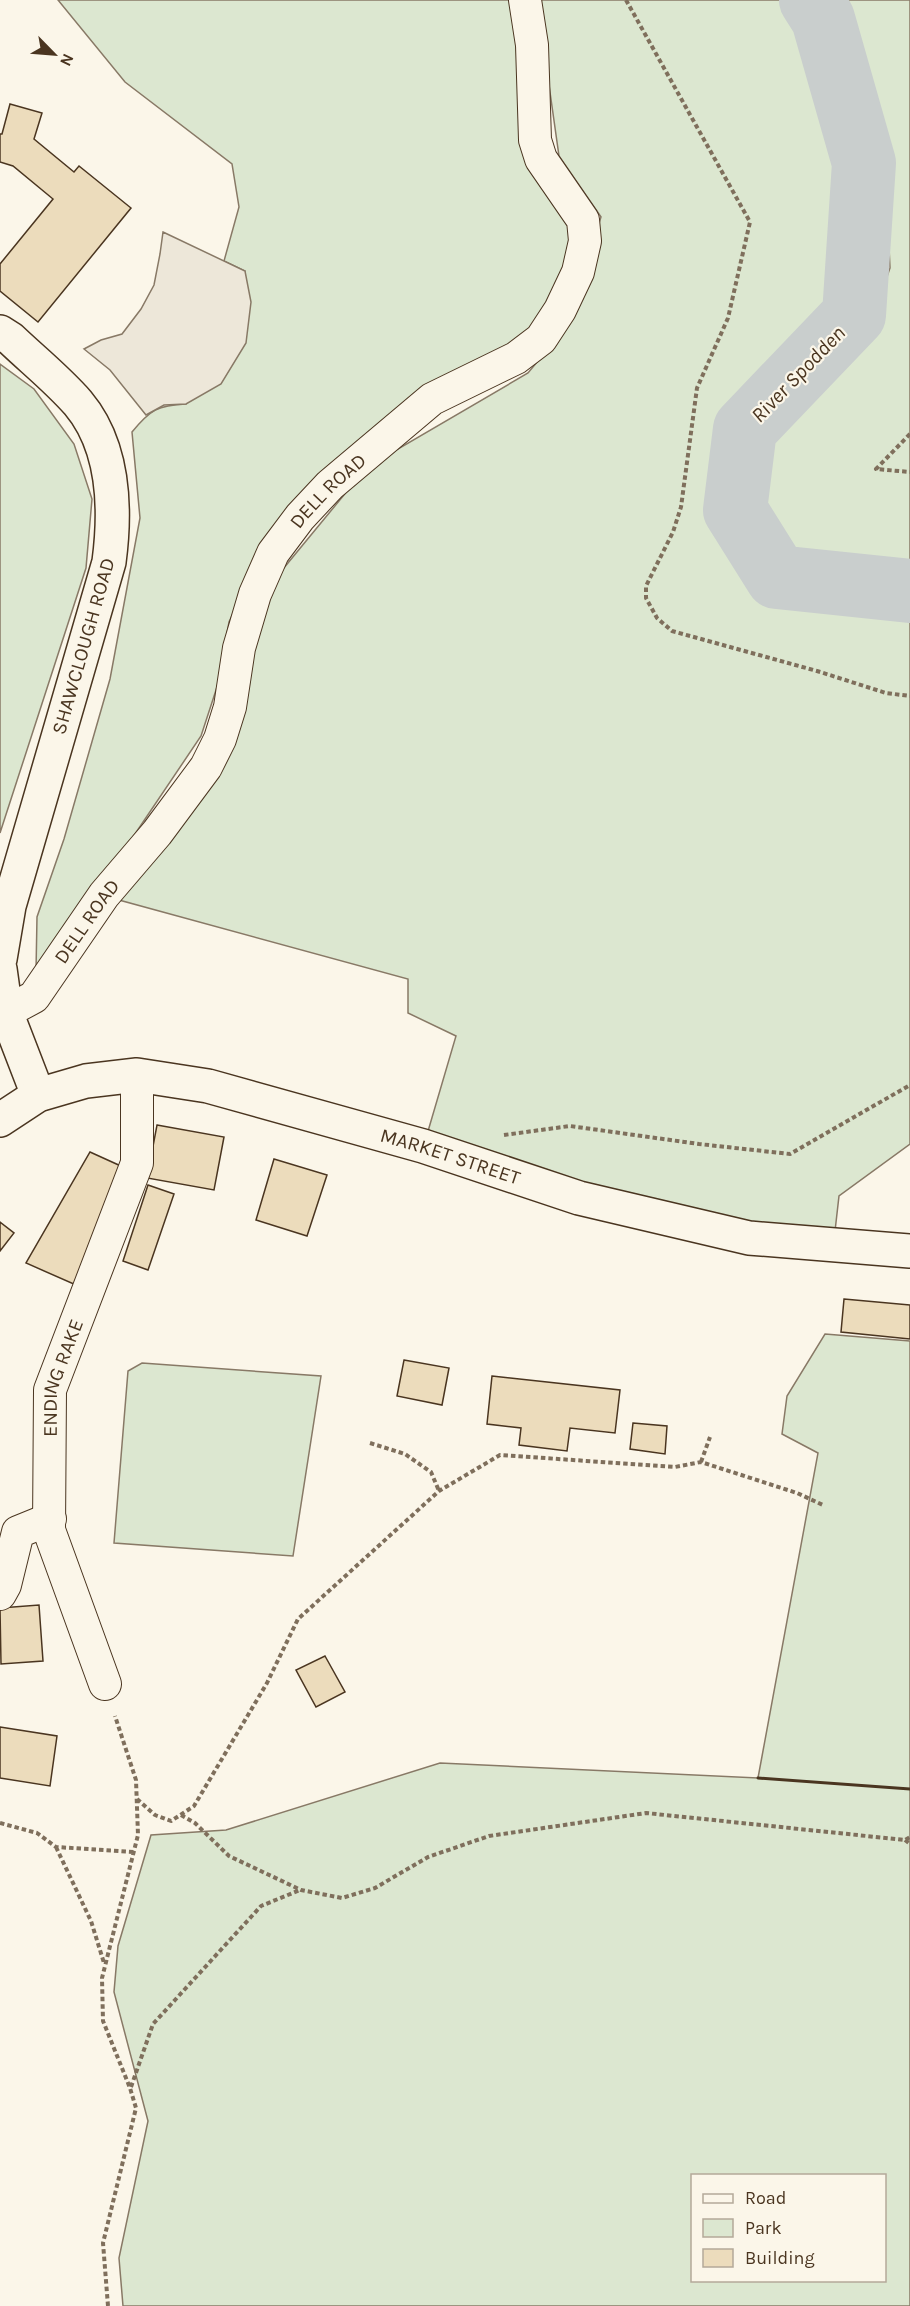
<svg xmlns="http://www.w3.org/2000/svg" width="910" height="2306" viewBox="0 0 910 2306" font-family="Karla,sans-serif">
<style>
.green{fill:#dce7d0;stroke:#887966;stroke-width:1.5;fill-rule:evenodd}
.parking{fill:#ede7d9;stroke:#887966;stroke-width:1.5}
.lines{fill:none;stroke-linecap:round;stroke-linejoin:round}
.river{stroke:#c9cecd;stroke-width:64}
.building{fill:#ecdcbc;stroke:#4a3520;stroke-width:1.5}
.street-casing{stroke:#4a3520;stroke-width:34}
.secondary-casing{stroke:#4a3520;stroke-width:36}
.primary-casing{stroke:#4a3520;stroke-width:36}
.path{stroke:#7f6f5c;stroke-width:4;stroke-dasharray:4.5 3;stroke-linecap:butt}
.street{stroke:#fbf6e9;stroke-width:32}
.secondary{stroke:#fbf6e9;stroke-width:33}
.primary{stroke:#fbf6e9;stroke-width:33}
.wall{stroke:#4a3520;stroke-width:3}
.labels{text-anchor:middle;stroke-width:4.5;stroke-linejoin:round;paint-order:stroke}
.street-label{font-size:20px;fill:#4a3520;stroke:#fbf6e9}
.water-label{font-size:21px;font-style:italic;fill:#4a3520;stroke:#fbf6e9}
</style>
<rect width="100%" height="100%" fill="#fbf6e9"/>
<path class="green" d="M58,0H514L574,233L568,264L529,336L271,533L229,622L218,684L201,736L135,834L36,971L37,917L64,839L110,679L140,518L132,432C150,410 158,405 186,404L245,271L224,261L239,207L232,164L125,82Z
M537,0H804L808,7L845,164L831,311L766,363L724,427L718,509L737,558L757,586L910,603V1144L839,1196L834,1240L752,1230L426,1138L456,1036L408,1013V979L119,900L173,834L260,607L283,569L367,467L528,373L568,325L601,217L559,156Z
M847,0H910V568L800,555L768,536L759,508L764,434L819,381L869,329L890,268L883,121Z
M0,364L34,389L74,444L92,499L86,568L0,833Z
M825,1334L910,1341V2306H123L119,2258L148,2121L114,1992L118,1946L151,1835L226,1830L440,1763L758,1778L818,1453L782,1434L787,1396ZM692,2176H884V2280H692Z
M142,1363L321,1376L293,1556L114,1543L128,1371Z"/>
<path class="parking" d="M163,232L245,271L251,302L246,343L221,384L186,404L164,405L146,415L110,370L84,349L101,340L122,334L141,309L154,285L160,254Z"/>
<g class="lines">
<path class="river" d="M811,0L823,19L864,163L854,315L745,429L735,510L777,577L910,591"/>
</g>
<path class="building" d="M10,104L42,113L34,139L74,172L79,166L131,208L38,322L0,291V264L53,199L13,166L0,162V134H2Z
M157,1125L224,1137L214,1190L147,1178Z
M90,1152L123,1167L76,1285L26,1263Z
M274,1159L327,1175L307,1236L256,1220Z
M148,1185L174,1194L148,1270L123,1261Z
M0,1222L14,1233L0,1251Z
M844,1299L910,1305V1339L841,1332Z
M404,1360L449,1368L442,1405L397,1396Z
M492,1376L620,1390L615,1433L570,1428L567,1451L519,1445L521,1428L487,1424Z
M633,1423L667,1426L665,1454L630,1449Z
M39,1605L43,1661L1,1664L0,1608Z
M325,1656L345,1692L316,1707L296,1670Z
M0,1727L57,1736L50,1786L0,1778Z"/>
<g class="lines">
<g class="street-casing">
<g id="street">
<path id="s1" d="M6,1012L34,997L104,895L157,833L206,767L220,739L230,707L239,648L255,594L273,553L300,517L330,485L432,399L516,358L541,339L560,310L578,272L585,241L583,220L541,159L535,140L532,45L525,0"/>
<path d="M0,1594L5,1585L18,1532L50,1519"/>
<path id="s2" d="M105,1684L49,1530L50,1390L137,1163V1075"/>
</g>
</g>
<g class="secondary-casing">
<path id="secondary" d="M0,332L11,339C33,360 58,380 78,403C115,447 116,509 109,562L9,906L0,959
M0,969L6,1012L38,1095"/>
</g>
<g class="primary-casing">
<g id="primary">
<path id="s3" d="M0,1120L38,1095L86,1081L137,1075L208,1086L423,1146L579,1198L749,1238L910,1251"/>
</g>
</g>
<path class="path" d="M626,0L750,222L728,318L697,388L681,507L673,532L646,586V598L657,618L672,631L817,671L886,693L910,696
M910,434L876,469L910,472
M504,1135L570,1126L699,1144L790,1154L910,1085
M370,1443L405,1454L431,1472L439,1491
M701,1462L710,1437
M137,1799L155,1815L171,1821L194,1806L267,1683L298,1619L439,1491L500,1455L675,1467L701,1462L797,1493L823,1505
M181,1815L195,1823L229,1856L301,1890L342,1898L375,1888L428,1857L489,1836L646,1813L905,1840L910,1837
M0,1823L37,1833L56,1847L134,1852
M905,1840L910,1844
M56,1847L91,1921L104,1963
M131,2087L153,2024L261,1906L300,1890
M108,2306L103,2243L136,2108L130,2088L103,2021L102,1978L138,1835L136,1780L115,1716"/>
<use href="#street" class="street"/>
<use href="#secondary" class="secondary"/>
<use href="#primary" class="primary"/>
<path class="wall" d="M758,1778L910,1789"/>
</g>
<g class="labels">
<g class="street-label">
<text dy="7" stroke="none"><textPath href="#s1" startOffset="628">DELL ROAD</textPath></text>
<text transform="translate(83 646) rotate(-74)" y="7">SHAWCLOUGH ROAD</text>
<text dy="7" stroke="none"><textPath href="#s1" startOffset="124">DELL ROAD</textPath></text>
<text dy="7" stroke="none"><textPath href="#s3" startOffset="471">MARKET STREET</textPath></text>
<text dy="7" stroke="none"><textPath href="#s2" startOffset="318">ENDING RAKE</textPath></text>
</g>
<g class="water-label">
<text transform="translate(798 374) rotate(-46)" y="7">River Spodden</text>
</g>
</g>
<rect x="691" y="2174" width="195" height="108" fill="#fbf6e9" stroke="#b4a999" stroke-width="1.5"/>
<rect x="703" y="2194" width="30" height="9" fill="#fbf6e9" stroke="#b4a999" stroke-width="1.5"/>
<text x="745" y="2204" font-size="18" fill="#4a3520">Road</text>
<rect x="703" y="2219" width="30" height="18" fill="#dce7d0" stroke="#b4a999" stroke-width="1.5"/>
<text x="745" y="2234" font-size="18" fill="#4a3520">Park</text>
<rect x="703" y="2249" width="30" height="18" fill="#ecdcbc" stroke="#b4a999" stroke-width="1.5"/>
<text x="745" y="2264" font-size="18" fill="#4a3520">Building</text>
<g transform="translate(54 54) rotate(115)" stroke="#fbf6e9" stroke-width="4.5" paint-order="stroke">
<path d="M0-4.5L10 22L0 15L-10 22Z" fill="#4a3520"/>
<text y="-9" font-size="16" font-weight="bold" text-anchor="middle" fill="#4a3520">N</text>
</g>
</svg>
